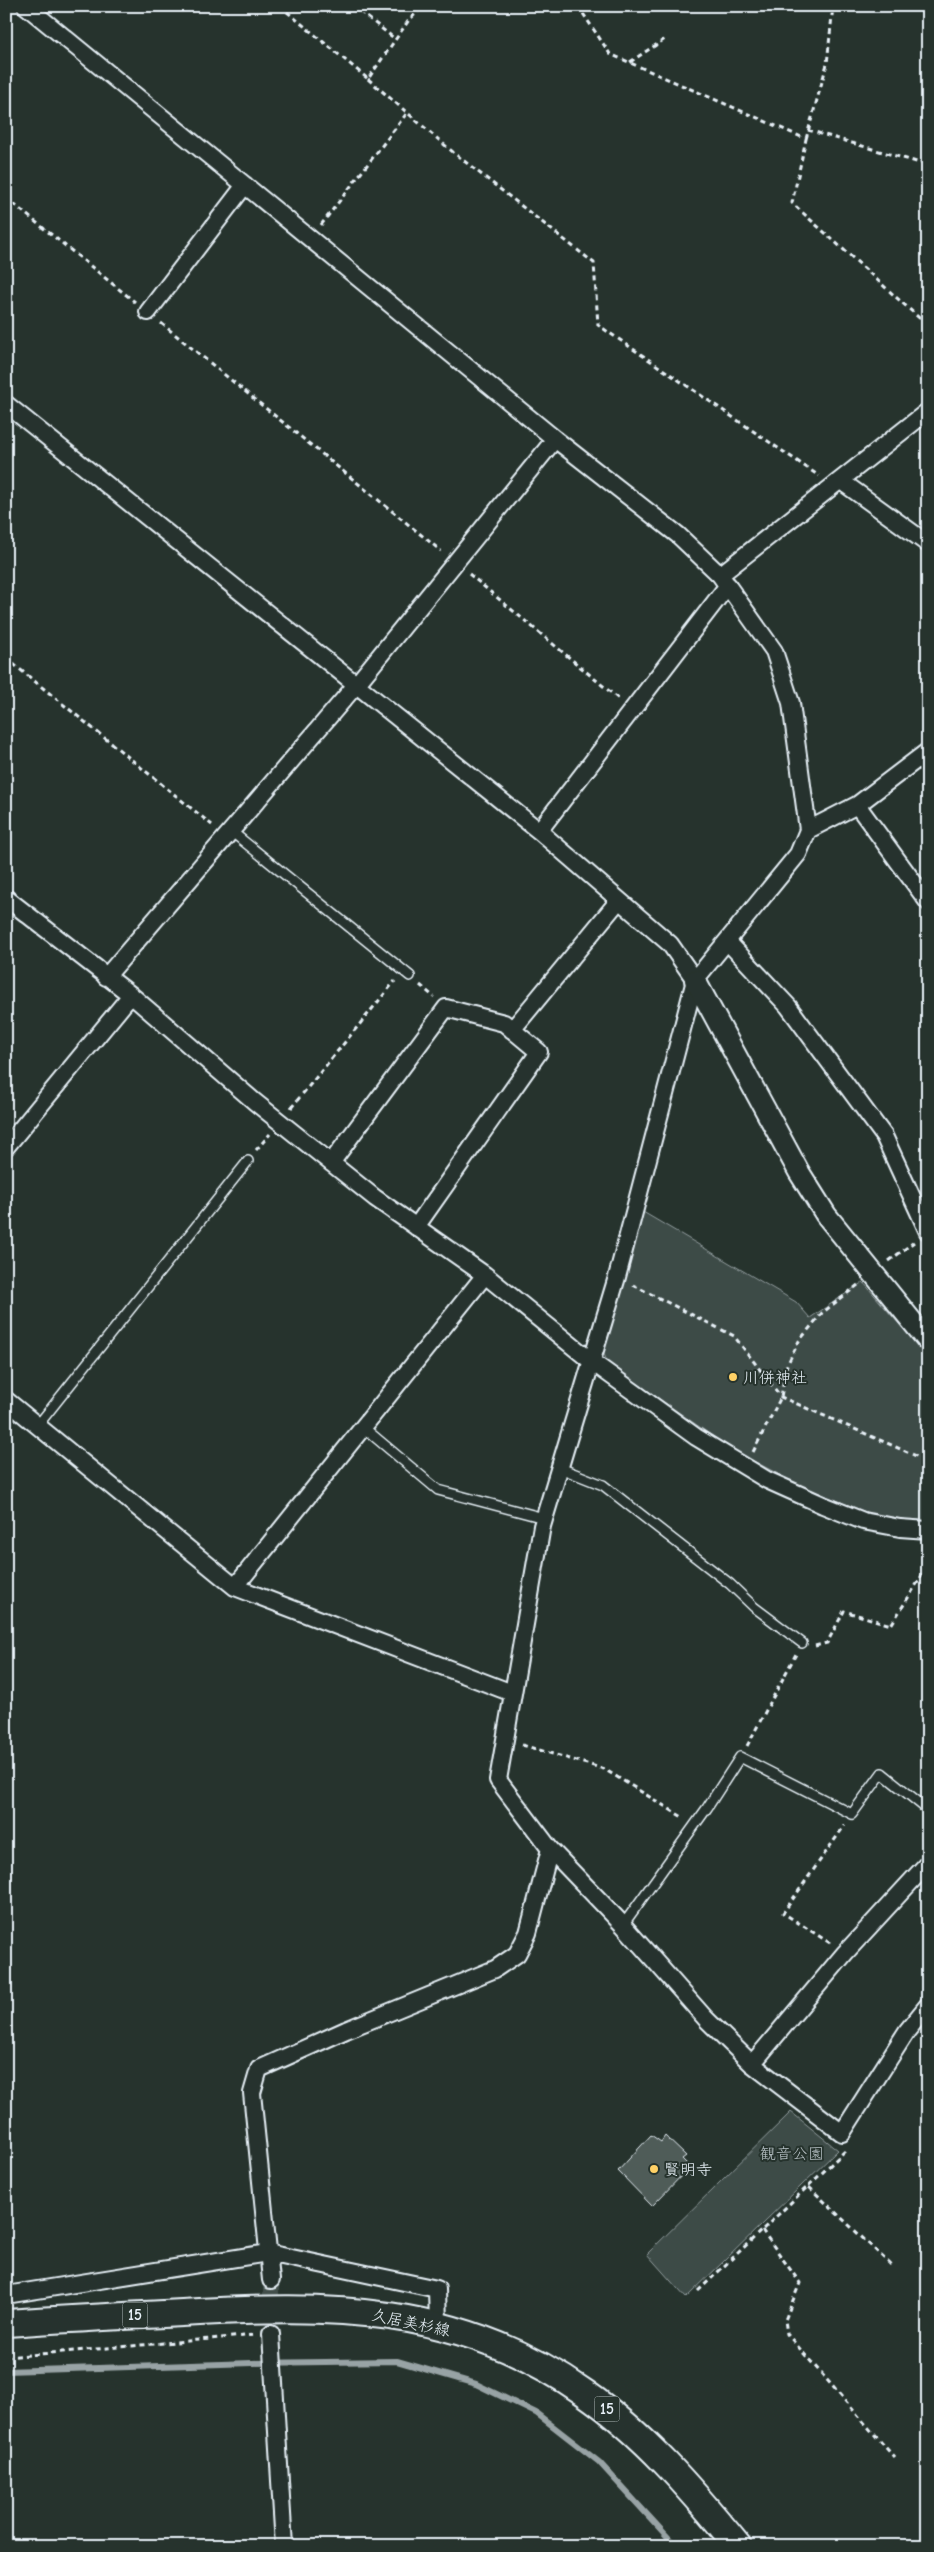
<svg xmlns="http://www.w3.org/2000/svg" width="934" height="2552" viewBox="0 0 934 2552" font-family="'Comic Neue','Klee One',sans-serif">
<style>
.green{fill:#3e4b47;stroke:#939ea0}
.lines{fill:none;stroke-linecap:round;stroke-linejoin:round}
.stream{stroke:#98a3a5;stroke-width:6}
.building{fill:#505c59;stroke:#e8f1f8}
.minor-tunnel{stroke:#43504b;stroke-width:16;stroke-dasharray:16 8;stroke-linecap:butt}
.service-casing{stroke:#e8f1f8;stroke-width:12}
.minor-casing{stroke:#e8f1f8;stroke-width:20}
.tertiary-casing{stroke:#e8f1f8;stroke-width:24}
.primary-casing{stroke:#e8f1f8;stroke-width:30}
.path{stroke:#e8f1f8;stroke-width:3;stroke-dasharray:5 4;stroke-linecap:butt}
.service{stroke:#26332d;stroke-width:9}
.minor{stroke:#26332d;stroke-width:16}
.tertiary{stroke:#26332d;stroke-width:20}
.primary{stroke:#26332d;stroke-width:26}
.poi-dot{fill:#ffd166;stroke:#26332d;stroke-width:2}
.labels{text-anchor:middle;stroke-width:4;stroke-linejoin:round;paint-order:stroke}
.shield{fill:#26332d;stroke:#aeb8bb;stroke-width:1}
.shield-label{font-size:15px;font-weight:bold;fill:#e8f1f8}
.poi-label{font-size:16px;fill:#e8f1f8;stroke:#26332d;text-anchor:start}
.park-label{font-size:16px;fill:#b5bfc3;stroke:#26332d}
.street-label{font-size:16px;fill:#e8f1f8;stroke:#26332d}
</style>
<rect width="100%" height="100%" fill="#26332d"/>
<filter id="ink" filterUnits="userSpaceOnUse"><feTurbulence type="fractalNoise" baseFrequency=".02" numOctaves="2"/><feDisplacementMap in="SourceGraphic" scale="10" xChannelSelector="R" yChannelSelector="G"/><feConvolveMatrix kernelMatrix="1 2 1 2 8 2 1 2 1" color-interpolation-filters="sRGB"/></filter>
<g filter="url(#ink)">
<path class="green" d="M643,1212L796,1302L810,1318L863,1282L928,1358V1523L876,1516L799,1485L731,1449L607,1362L603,1351Z
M791,2112L838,2150L686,2298L647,2254Z"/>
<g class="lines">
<path class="stream" d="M6,2371L252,2363L397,2361L476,2384L536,2413L599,2462L676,2546"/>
</g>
<path class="building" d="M651,2135L661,2142L665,2136L686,2156L682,2159L690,2167L652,2206L618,2171Z"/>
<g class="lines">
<path class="minor-tunnel" d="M271,2280V2334"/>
<g class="service-casing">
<path id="service" d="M231,831L410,976
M38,1425L248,1161
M363,1427L438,1490L544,1518
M560,1468L603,1485L730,1584L754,1607L802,1643
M623,1925L707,1808L740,1757L852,1814L882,1773L928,1810"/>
</g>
<g class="minor-casing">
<path id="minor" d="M26,6L555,439L678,535L720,575L774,651L791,703L808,830L798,854L695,980L617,1277L542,1526L498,1780L550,1849L623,1925L706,2019L752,2064L842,2133L907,2031L928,2005
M148,312L245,185
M6,404L539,831L670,944L695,980
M841,481L928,544
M720,575L928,411
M857,805L928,902
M808,830L857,805L928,751
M539,831L728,585
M6,898L131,995L255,1102L375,1198L485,1275L591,1361L696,1437L767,1480L823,1505L863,1521L900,1528L928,1530
M727,941L788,1006L884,1136L928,1232
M106,977L356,685L555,439
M512,1030L619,900
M6,1147L131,995
M331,1163L446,1008L504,1023L539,1052L416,1227
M6,1400L235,1587L512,1693
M235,1587L485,1275
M752,2064L845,1953L928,1863
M271,2280L252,2093L259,2069L346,2030L495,1969L517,1954L528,1933L550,1849
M6,2295L268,2253L437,2289L438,2324
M271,2334L284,2546"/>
</g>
<g class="tertiary-casing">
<path id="tertiary" d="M695,980L799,1172L826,1215L928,1341"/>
</g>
<g class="primary-casing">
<path id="primary" d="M6,2323C65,2319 123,2316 182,2313C329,2304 459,2304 585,2393C644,2434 692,2490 738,2546"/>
</g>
<path class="path" d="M280,6L368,79L409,20L424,6
M353,6L395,39
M578,6L610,54L806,139L792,203L928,326
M630,62L665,39
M368,79L454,153L594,263L598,325L819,476
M808,130L920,163L928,158
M806,139L827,64L833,6
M6,198L135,302
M321,225L407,113
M161,323L441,551
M469,574L620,700
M6,658L212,825
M420,985L434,997
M291,1108L395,981
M256,1150L270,1134
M889,1261L914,1242
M633,1285L734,1336L781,1397L928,1461
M753,1452L781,1397L786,1367L799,1341L822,1313L858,1285
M815,1646L827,1643L844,1611L891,1625L928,1566
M522,1745L604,1769L684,1818
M747,1746L796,1654
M830,1943L783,1913L845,1825
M809,2187L891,2265
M762,2230L800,2283L785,2320L787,2334L894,2457
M698,2291L846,2150
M6,2357L255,2335"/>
<use href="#service" class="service"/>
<use href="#minor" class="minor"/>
<use href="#tertiary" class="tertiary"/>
<use href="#primary" class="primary"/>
</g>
</g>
<g class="poi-dot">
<circle cx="733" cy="1377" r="5"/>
<circle cx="654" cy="2169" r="5"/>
</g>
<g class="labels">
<g class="shield">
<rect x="122.5" y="2302.5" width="25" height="25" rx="4"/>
<rect x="594.5" y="2396.5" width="25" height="25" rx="4"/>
</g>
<g class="shield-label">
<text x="135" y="2320">15</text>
<text x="607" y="2414">15</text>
</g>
<g class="poi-label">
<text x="743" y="1383">川併神社</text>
<text x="664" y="2175">賢明寺</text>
</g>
<g class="park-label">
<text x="792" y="2159">観音公園</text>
</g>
<g class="street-label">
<text transform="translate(411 2322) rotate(12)" y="6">久居美杉線</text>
</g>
</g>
<rect width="934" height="2552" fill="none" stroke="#26332d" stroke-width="25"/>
<rect x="12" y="12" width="909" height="2527" fill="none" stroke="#e8f1f8" stroke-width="2" filter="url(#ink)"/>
</svg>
